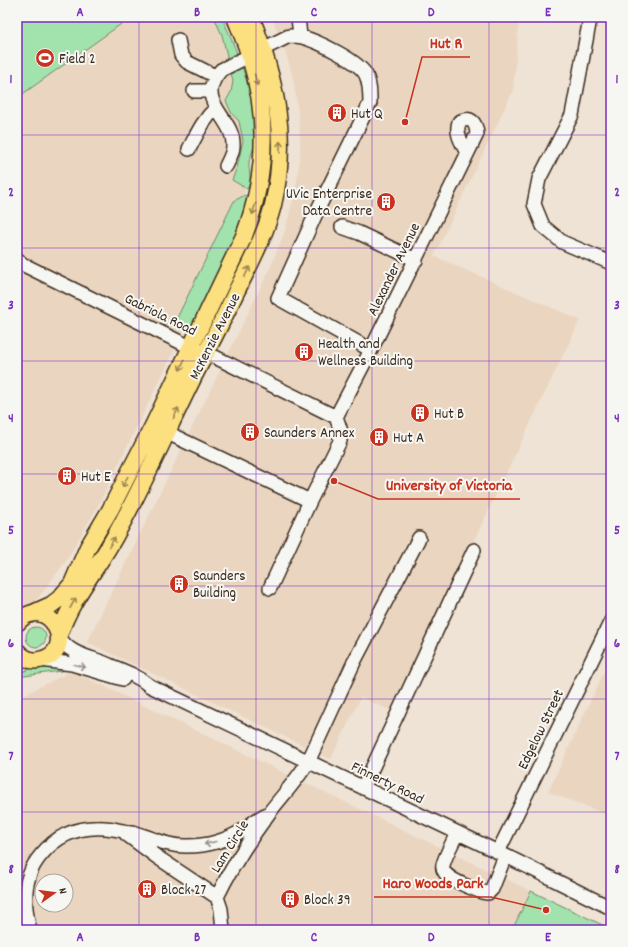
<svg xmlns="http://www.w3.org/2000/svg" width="628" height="947" viewBox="0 0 628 947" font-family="Dekko,sans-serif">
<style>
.built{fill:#ead6c0;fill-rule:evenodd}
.green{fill:#a2e3ad;stroke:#6e8666}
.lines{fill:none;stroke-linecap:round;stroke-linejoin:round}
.minor-casing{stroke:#3b2a1e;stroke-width:16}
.major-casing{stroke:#3b2a1e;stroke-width:19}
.minor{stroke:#f6f6f2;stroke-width:13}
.major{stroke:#fce080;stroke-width:16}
.oneway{stroke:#9c854f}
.oneway2{stroke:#989088}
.grid{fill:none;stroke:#7b2cbf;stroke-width:1;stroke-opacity:0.55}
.labels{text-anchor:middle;stroke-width:4;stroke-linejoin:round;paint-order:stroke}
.poi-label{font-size:15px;fill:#3b2a1e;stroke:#f6f6f2;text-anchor:start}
.street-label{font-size:15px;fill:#3b2a1e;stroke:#f6f6f2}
.leader{fill:none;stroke:#c8321e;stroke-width:1.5}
.callout-dot{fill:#c8321e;stroke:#f6f6f2;stroke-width:1.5}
.callout-label{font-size:16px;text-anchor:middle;font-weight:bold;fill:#c8321e;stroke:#f6f6f2;stroke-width:4;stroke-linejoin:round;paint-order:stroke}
.neatline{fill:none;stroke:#7b2cbf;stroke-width:1.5}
.grid-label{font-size:13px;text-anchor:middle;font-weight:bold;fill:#7b2cbf}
</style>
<rect width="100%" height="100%" fill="#efe3d5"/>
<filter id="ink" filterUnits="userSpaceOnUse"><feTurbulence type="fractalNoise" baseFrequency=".025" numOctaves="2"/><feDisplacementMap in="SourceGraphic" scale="8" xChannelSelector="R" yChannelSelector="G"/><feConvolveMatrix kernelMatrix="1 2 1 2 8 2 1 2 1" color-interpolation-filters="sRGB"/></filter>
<g filter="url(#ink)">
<path class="built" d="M17,17H219L251,139L250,163L246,186L242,203L230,237L98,506L66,561L17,626Z
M272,17H521L519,21L513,91L434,256L580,320L392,711L361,697L331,759L87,642L271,266L286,228L296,187L300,157V135L298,111L293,78L286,54Z
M611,657V816L548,792Z
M72,671L531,891L512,930H17V704L25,694ZM42,881H66V905H42Z"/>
<path class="green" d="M17,17H131L17,98Z
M214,17H222C239,57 258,99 254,144C254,150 250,156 249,162C248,170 253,181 247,189L232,180L237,167L243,141L239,121L232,114L226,101L231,92L233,81L222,35Z
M245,195L252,197L244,220L195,322L187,327L175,322L234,201Z
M26 637a10 10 0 1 1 20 0a10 10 0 1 1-20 0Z
M37,666L68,670L17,677V674Z
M531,891L611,929V930H512Z"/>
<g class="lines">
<g class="minor-casing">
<path id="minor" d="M298,17L300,36
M592,17L589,24L572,115L539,179L534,204L543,226L562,242L611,263
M178,40L181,55L187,62L215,76
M194,91H211
M189,149C197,134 203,120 216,108
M226,166C229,160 233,153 233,146C235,117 192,102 221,70L289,36C293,36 298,36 302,37C317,41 359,61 366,75C370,84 370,93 370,103L318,209L278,298L371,350
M342,227L359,233L416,260
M17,259L22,264L190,347L215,357L336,417
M336,417L371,350L477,134C476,122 471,116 459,122C455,133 462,143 467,153
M168,432L176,437L310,501L270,588
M310,501L340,441V428L336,417
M59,636C68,655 92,657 109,665C124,671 138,676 150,686L498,852L611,908
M41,660L72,664L123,679
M363,788L474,550
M457,833C453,842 445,856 443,865C440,878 472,888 482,892L488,893L492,889L505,856
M126,834L157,857L217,897L221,909L223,930
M498,852L611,621
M217,897C231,868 249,840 269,813C282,796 297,780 308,762L354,662L419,538
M30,930C23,904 22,877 41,855C57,835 79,826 105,828C111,828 117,830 123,831C126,832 129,832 132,832C150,837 168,847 188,846C207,846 227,840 243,830C250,825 257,819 265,815"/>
</g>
<g class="major-casing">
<path id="major" d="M31,614L51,605L59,599L72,584L88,547L110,510L153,426L244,236C267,176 269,118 250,57C246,43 240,30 235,17
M17,623C48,589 81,653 39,660C31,662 23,658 17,651
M59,635C72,597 95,572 114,538C144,485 168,428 195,374C209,347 223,320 236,292C250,264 265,236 273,205C289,138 276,80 251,17"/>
</g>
<use href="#minor" class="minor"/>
<use href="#major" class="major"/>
</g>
<defs><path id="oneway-shaft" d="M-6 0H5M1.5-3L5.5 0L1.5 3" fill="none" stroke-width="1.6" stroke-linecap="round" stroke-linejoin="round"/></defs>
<g class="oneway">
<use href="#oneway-shaft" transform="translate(256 80) rotate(77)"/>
<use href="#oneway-shaft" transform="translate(280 147) rotate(-90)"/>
<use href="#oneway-shaft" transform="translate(254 209) rotate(107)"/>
<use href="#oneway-shaft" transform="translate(247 272) rotate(-64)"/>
<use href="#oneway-shaft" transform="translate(182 365) rotate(115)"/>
<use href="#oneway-shaft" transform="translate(176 413) rotate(-64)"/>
<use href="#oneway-shaft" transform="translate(125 482) rotate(117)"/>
<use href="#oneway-shaft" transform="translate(112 542) rotate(-59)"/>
<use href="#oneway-shaft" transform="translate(73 603) rotate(-61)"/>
</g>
<g class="oneway2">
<use href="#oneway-shaft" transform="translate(80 666) rotate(14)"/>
<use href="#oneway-shaft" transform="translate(210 843) rotate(166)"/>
</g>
</g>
<path class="grid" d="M139,17V930M256,17V930M372,17V930M489,17V930M17,135H611M17,248H611M17,361H611M17,474H611M17,586H611M17,699H611M17,812H611"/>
<defs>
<g id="stadium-disc" transform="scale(1)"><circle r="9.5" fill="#c8321e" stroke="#f6f6f2"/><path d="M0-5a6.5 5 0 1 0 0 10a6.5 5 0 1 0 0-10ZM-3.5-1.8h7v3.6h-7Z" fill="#fff"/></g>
<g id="building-disc" transform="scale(1)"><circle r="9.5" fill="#c8321e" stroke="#f6f6f2"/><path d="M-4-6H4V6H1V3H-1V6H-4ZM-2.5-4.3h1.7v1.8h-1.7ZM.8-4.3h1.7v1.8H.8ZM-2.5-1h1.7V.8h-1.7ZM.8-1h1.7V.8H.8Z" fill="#fff"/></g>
</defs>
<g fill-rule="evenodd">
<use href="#stadium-disc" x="45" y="58"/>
<use href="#building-disc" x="337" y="113"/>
<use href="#building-disc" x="386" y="202"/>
<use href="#building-disc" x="304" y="352"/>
<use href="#building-disc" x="420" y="413"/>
<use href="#building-disc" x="250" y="432"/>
<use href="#building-disc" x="379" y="437"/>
<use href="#building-disc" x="67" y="476"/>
<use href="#building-disc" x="179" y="584"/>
<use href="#building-disc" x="147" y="889"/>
<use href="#building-disc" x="290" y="899"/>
</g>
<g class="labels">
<g class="poi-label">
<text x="59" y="63">Field 2</text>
<text x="351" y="118">Hut Q</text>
<text x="372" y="198" text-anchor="end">UVic Enterprise<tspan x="372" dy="17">Data Centre</tspan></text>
<text x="318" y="348">Health and<tspan x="318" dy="17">Wellness Building</tspan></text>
<text x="434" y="418">Hut B</text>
<text x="264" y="437">Saunders Annex</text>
<text x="393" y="442">Hut A</text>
<text x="81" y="481">Hut E</text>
<text x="193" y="580">Saunders<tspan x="193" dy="17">Building</tspan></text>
<text x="161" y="894">Block 27</text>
<text x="304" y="904">Block 39</text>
</g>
<g class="street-label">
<text transform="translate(393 269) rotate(-64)" y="5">Alexander Avenue</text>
<text transform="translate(161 314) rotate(26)" y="5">Gabriola Road</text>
<text transform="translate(214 336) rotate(-63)" y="5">McKenzie Avenue</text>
<text transform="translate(540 729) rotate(-64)" y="5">Edgelow Street</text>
<text transform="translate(388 782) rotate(26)" y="5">Finnerty Road</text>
<text transform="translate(229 846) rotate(-58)" y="5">Lam Circle</text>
</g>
</g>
<path class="leader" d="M405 122L422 57H470M334 481L378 499H520M546 910L491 897H374"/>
<g class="callout-dot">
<circle cx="405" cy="122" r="4"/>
<circle cx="334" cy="481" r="4"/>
<circle cx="546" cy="910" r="4"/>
</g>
<g class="callout-label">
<text x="446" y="48">Hut R</text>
<text x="449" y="490">University of Victoria</text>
<text x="433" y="888">Haro Woods Park</text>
</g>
<rect width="628" height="947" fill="none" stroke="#f6f6f2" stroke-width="44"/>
<g transform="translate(54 893) rotate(76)"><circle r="19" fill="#f6f6f2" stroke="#aba49d"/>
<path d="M0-3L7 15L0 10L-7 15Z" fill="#c8321e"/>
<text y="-6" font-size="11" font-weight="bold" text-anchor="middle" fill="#3b2a1e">N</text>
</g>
<rect x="22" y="22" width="584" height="903" class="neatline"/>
<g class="grid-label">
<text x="80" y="16">A</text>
<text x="197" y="16">B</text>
<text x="314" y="16">C</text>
<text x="431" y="16">D</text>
<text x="548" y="16">E</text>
<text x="11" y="83">1</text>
<text x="617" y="83">1</text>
<text x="11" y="196">2</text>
<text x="617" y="196">2</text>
<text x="11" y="309">3</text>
<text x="617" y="309">3</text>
<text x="11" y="422">4</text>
<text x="617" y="422">4</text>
<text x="11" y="534">5</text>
<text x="617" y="534">5</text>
<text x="11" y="647">6</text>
<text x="617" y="647">6</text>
<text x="11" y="760">7</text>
<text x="617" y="760">7</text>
<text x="11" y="873">8</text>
<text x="617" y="873">8</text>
<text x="80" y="941">A</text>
<text x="197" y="941">B</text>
<text x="314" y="941">C</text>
<text x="431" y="941">D</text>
<text x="548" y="941">E</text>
</g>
</svg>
